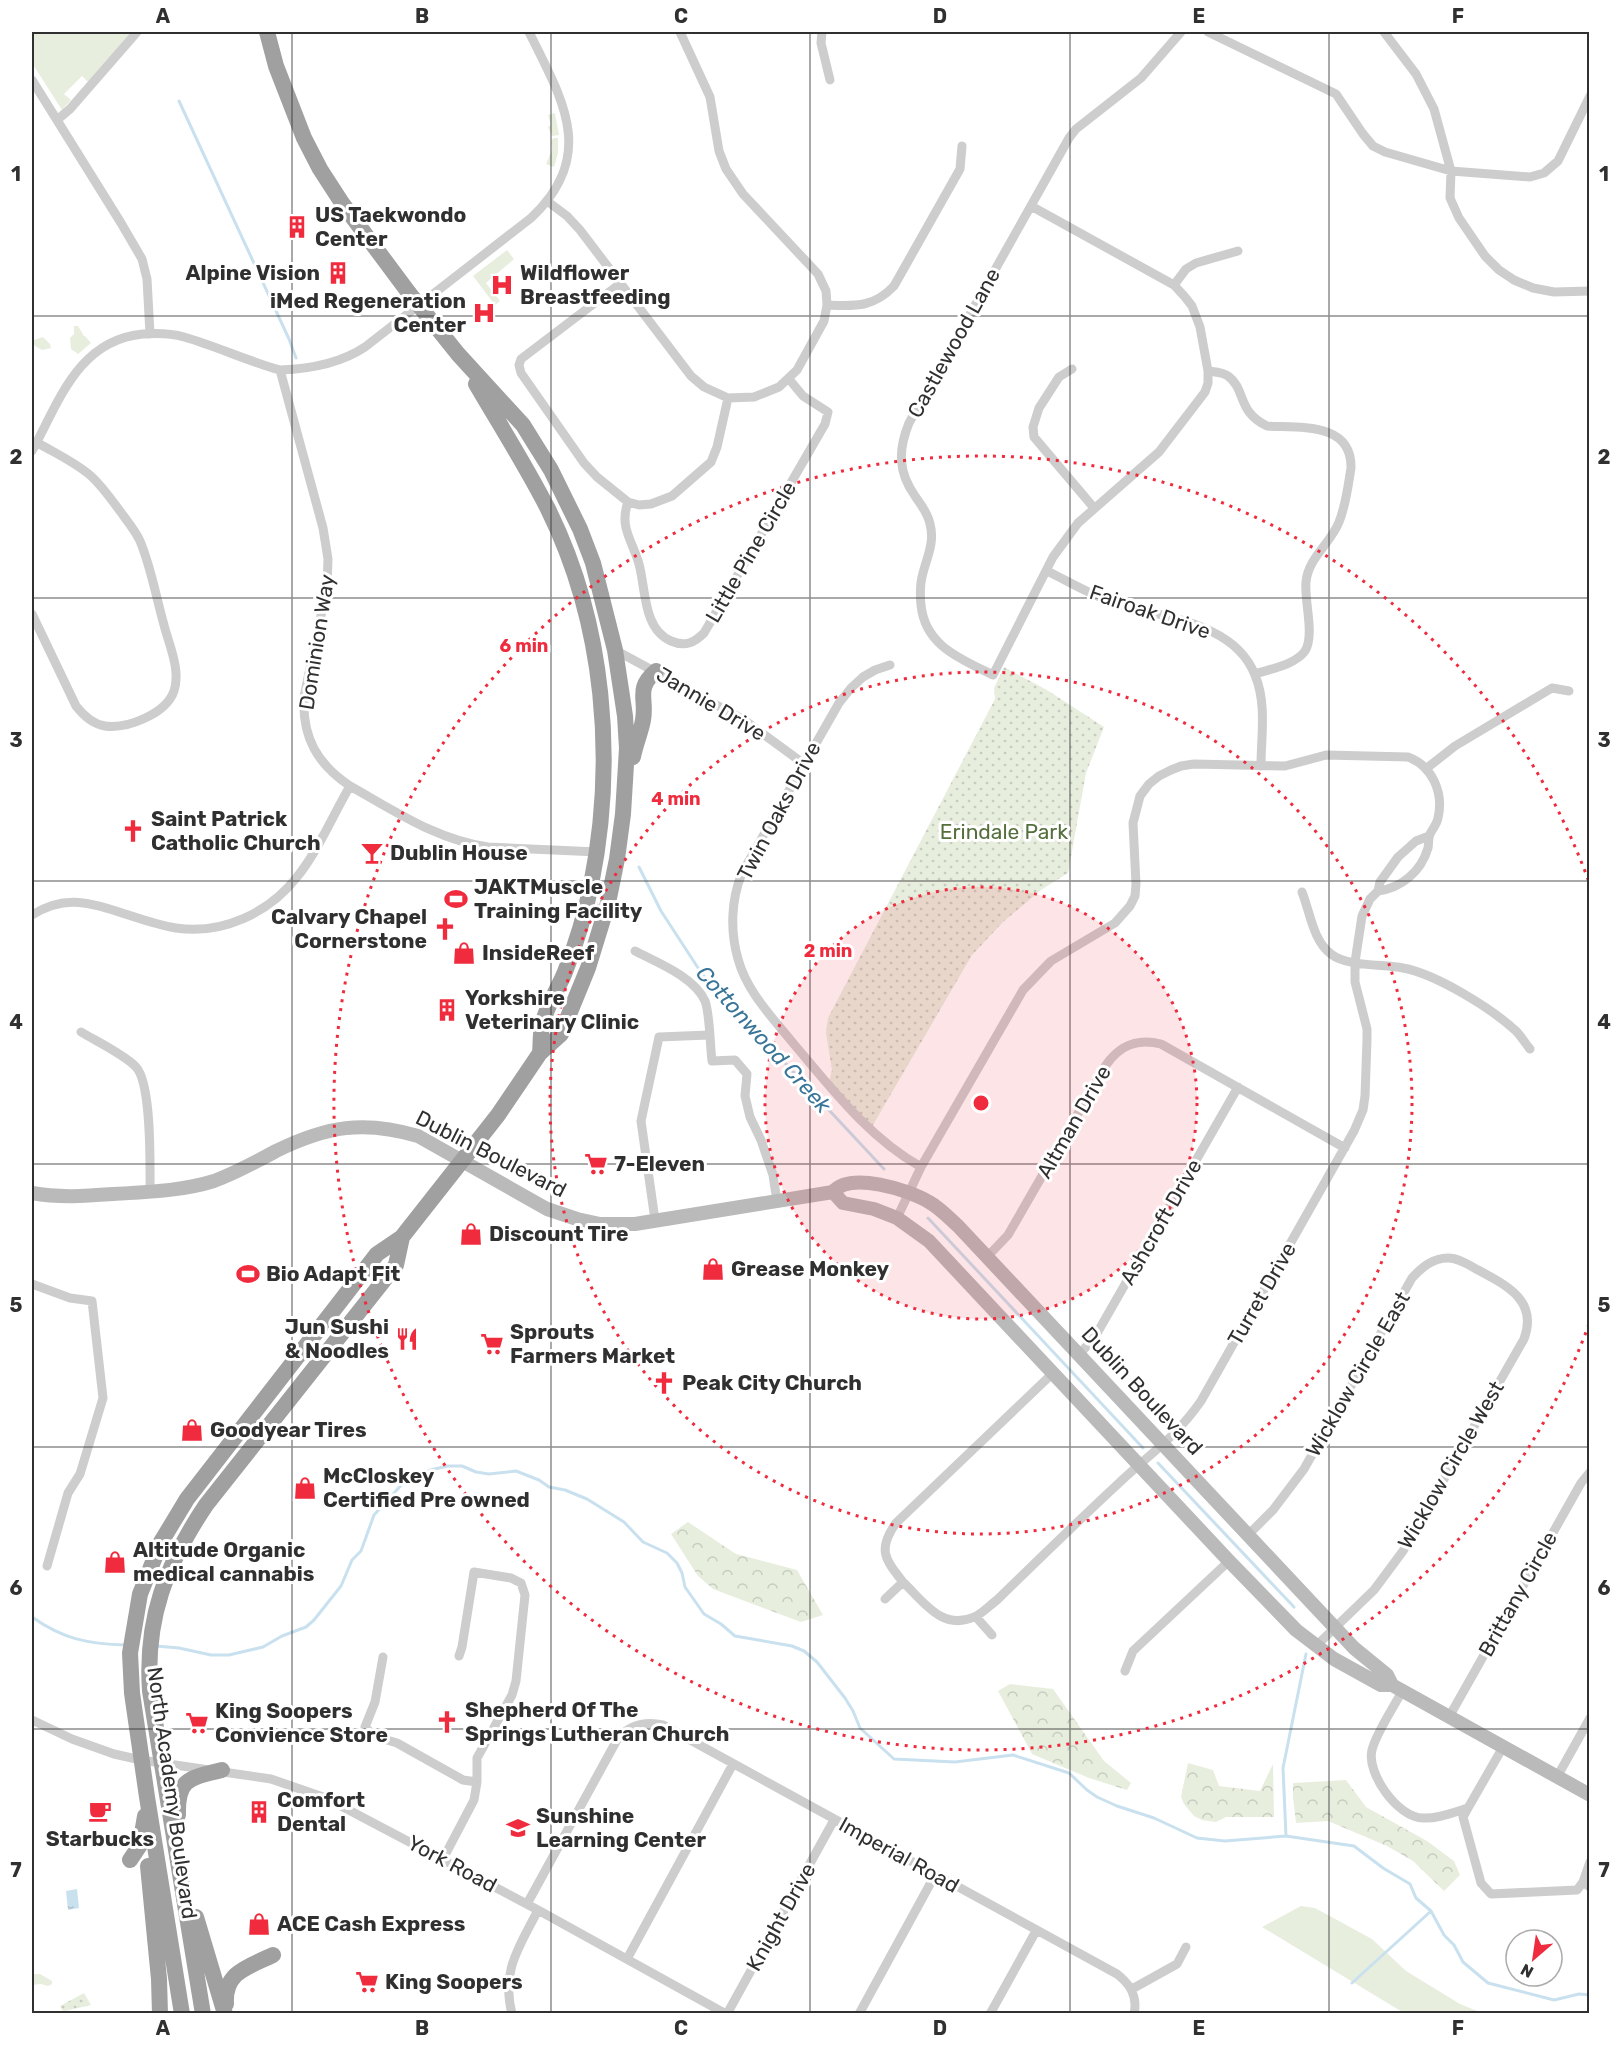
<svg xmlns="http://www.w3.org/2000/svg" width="1621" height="2045" viewBox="0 0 1621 2045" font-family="Rubik,sans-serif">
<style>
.green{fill:#e7eede}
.forest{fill:url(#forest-crowns)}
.park{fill:url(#park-dots)}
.water{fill:url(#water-ripples)}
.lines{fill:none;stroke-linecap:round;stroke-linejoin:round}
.stream{stroke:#c9e1ee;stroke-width:3}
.minor{stroke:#cdcdcd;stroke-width:9}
.secondary{stroke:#bababa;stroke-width:14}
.trunk{stroke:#a0a0a0;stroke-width:16}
.grid{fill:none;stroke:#303030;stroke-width:1.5;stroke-opacity:0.55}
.ring{fill:none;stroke:#ef2b3d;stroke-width:3;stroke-dasharray:3 6}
.labels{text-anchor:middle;stroke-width:6;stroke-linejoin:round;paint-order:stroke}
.poi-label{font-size:21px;font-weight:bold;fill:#303030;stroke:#fff;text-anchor:start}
.street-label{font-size:21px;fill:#303030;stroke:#fff}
.park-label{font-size:21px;fill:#546f3b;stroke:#fff}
.water-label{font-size:22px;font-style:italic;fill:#397598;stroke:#fff}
.centre{fill:#ef2b3d;stroke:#fff;stroke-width:3}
.ring-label{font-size:18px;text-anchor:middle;font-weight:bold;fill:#ef2b3d;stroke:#fff;stroke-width:6;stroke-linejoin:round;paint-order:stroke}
.neatline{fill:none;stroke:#303030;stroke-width:2}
.grid-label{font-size:20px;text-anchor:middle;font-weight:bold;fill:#303030}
</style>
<defs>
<pattern id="forest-crowns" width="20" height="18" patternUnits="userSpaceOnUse" patternTransform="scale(1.5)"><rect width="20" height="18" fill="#e7eede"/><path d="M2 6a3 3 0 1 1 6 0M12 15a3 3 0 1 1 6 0" fill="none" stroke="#c6ccbf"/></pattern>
<pattern id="park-dots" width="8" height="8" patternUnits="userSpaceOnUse" patternTransform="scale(1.5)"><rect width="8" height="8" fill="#e7eede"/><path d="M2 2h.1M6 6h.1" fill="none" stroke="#c6ccbf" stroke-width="1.8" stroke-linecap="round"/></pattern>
<pattern id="water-ripples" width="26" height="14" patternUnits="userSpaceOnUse" patternTransform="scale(1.5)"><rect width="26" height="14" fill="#c9e1ee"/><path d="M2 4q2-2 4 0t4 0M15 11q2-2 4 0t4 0" fill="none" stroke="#adc1cc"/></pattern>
</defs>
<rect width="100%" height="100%" fill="#fff"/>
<path class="green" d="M32,32H131L88,82L82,76L64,94L71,100L62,110L32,63Z
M555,113L559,135L552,136L548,127L551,125L548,115Z
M554,138H558V153L554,167L546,164L552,150L551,140Z
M507,250L514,259L486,283L500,301L495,305L473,276Z
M74,326H78L84,336H85L91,343L78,354L71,349L70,338L74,334Z
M43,337L50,344L51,348L42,350L32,344L34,340Z
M1301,1906L1315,1908L1372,1939L1406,1971L1460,2004L1482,2013H1404L1262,1927Z
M32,1974H40L52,1981V1984L48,1986L41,1984L32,1985Z"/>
<path class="forest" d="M688,1522L736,1554L797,1570L823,1615L801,1622L713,1589L698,1576L671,1534Z
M1010,1684L1053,1689L1104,1761L1131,1783L1127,1790L1089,1778L1032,1754L998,1691Z
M1188,1763L1213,1770L1219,1786L1260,1791L1273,1764L1274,1817H1226L1216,1822L1202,1820L1194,1816L1184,1804L1181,1797Z
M1346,1780L1366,1807L1427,1841L1454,1861L1460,1875L1444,1891L1413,1861L1387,1846L1328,1821L1296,1823L1293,1797V1783Z"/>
<path class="park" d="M1004,667L1047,690L1104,727L1086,773L1068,873L1041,890L1003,922L972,955L870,1130L828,1085L832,1070L826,1033L828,1018L995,699L994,688Z
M84,1993L91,2005L65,2011L62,2010L60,2006Z"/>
<path class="water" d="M77,1889L79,1908L68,1910L66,1891Z"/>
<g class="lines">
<path class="stream" d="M179,101L289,339L296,358
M639,867L661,911L702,974L884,1169
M928,1218L1143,1448
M1158,1463L1294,1607
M32,1617C63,1639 88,1644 126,1645
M156,1646L179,1648L211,1655H229L263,1647L282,1636L306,1627L314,1620L341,1586L352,1560L361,1551L374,1515L405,1481L430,1470L448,1466H462L476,1472L489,1474L516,1471L539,1480L549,1487L565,1490L587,1499L624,1522L643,1542L667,1553L677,1563L682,1573L685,1587L704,1614L721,1624L735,1636L792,1646L804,1651L817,1662L845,1698L853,1711L860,1728L894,1759L955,1762L1013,1755L1069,1773L1087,1790L1097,1797L1117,1806L1154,1818L1197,1838L1225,1841L1286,1836L1354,1846L1383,1868L1410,1884L1416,1898L1431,1911L1444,1935L1454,1945L1463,1962L1488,1983L1554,2000L1579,1994L1590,1995
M1286,1836L1283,1768L1306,1654
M1352,1983L1431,1911"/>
<path class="minor" d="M822,32L821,43L830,80
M1208,32L1336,94L1363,134L1373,146L1385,152L1451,171L1530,177L1544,173L1558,161L1590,96
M1384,32L1416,74L1434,109L1451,171L1450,198L1459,218L1485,256L1499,270L1514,280L1533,288L1554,292L1590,291
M32,80L121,223L142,259L147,279L150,334
M57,120L70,109L137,32
M547,201L567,216L580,230L691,376L704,387L728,398L754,397L779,387L797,370L824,321L827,305L826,291L818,274L743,194L726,169L719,151L710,97L680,32
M1031,206L1174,285L1185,297L1192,306L1200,327L1208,371V383L1205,392L1159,452L1078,523L1053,557L993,675C961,659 925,646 921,605C920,595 920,583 923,573C927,557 935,542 930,524C928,513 921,505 915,496C898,472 898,450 909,423L1069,138L1076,129L1141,78L1181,32
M621,283L521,359L519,365L521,373L584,463L597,477L628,502L639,505L651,504L672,496L711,462L717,447L728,398
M1174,285L1186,269L1196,263L1238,251
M827,305C855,306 873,308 894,286L960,169L962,146
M1072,369L1059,377L1039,408L1033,427L1034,437L1094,508
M280,370L323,528L328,559L327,587L304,697C302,737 317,764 350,786C395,811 437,840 488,847L598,852
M1208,371C1215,372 1222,372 1228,376C1246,389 1237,412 1267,426C1300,428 1352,422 1351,468C1348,486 1346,505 1339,522C1331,543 1308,558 1306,582C1304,601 1315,635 1305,651C1295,665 1270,669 1255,674
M32,451C59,402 78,340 143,334C157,333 170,333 184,337C216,346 247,361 280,370C309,369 341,363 365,347L531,218C598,155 562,99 529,32
M628,502C619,527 632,540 639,564C646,590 643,629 671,641C685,647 694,643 704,633L825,424L828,412L803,396L789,379
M1047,571C1068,581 1090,595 1113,602C1161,618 1234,621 1255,675C1267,704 1261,736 1261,766
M32,614L76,706C83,715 92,724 105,726C127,729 166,714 174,691C181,670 169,645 164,625C156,597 151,567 140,541C135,530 127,521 120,511C111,499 102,486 91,476C75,462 55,453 36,442
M615,650L744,720L804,764
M890,665L875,670L863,677L851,688L839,703L742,873C731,900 730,931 738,959C747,992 772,1017 793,1043C831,1088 869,1138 921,1167
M1427,768L1455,746L1552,688L1569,691
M1302,892C1310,912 1313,941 1331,954C1347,967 1384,964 1403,968C1436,974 1491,1008 1516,1031C1521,1036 1525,1043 1530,1049
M32,915C62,896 86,901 119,912C138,918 156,925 176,928C222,935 269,913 297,877C318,851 333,815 350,786
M635,951C656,962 695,977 705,1001C710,1014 710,1046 712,1061L735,1060L747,1074L745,1096L750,1117L761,1140L773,1175L777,1201
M81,1032C96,1041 125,1055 136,1067C152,1084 150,1166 150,1192
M897,1218L921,1167L1023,990L1051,961L1115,923L1130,906L1135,896L1136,884L1133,823L1140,796L1149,784L1159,776L1171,770L1181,766L1194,764L1285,766L1326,755L1408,757C1432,766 1444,792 1438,818C1437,824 1433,828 1430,834C1428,839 1429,843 1428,848C1421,872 1401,888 1378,891
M655,1220L641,1121L659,1037L709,1035
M987,1257L1008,1235L1106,1065C1120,1045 1137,1038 1161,1044L1345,1148
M32,1284L70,1298L92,1301L103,1398L80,1474L68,1493L47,1566
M1079,1355L1096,1335L1238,1087
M1248,1535L1273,1510L1304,1469L1412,1278C1422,1267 1433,1258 1448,1258C1459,1258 1469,1265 1478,1270C1508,1286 1538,1301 1524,1339L1403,1551L1374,1590L1315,1647
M903,1582C924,1602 942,1631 974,1617C982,1614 990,1605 997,1600C1038,1560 1078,1521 1120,1482C1151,1453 1176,1437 1201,1401L1354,1131L1363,1110L1365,1096L1367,1040V1029L1355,982V962L1362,916L1370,899L1378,891L1380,882L1398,857L1416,841L1429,836
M885,1599L903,1582C885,1559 877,1550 896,1523L1053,1373
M976,1617L992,1635
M383,1657L375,1702L365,1727L374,1736L397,1743L463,1780L477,1782
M1125,1671L1133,1651L1229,1561
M1402,1691C1394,1707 1376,1733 1372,1750C1366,1773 1398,1818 1423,1818C1438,1819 1454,1812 1468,1808L1463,1817L1481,1883L1491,1894L1577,1890L1583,1882L1590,1887
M1449,1717L1581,1483L1590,1472
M32,1720L72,1739L114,1754L141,1760L271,1779L326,1798L538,1910L726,2014
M1557,1777L1590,1718
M1468,1808L1503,1747
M443,1859L474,1800L477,1782V1758L512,1695L516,1681L525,1595L521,1583L511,1578L474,1572L462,1647L459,1656
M1583,1882L1590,1862
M527,1904L618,1738C630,1725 645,1721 663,1725L1117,1974C1130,1984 1138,1996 1134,2014
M627,1959L733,1764
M1132,1989L1177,1964L1186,1947
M512,2014C501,1970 519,1948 538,1910
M727,2014L834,1820
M859,2014L935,1875
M990,2014L1036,1931"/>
<path class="secondary" d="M833,1192L843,1203L874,1209L897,1218L929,1241L1229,1561L1296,1630L1334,1659L1381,1685H1392L1590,1795
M32,1193C59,1198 86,1196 114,1194C147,1192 182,1191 214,1181C236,1173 256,1162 276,1151C327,1126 364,1120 418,1136L547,1209L577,1219L600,1224H635L833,1192C850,1171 909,1190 929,1202C940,1208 949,1218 958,1226L1354,1648L1387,1675L1392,1685"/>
<path class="trunk" d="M476,384C500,425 526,466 548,509C605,624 616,761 591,885C585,915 576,944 565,972C558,989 547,1005 543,1022C540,1031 541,1043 540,1053
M633,757C635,745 641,732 643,720C647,698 635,689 656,671
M178,1815C177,1778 190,1778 222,1770
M130,1860L140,1845L145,1816
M148,1866L159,1979L160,2014
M196,1917L225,2014
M226,2004C224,1972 248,1967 273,1955
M182,2014L147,1797L132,1693L130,1653L140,1594L161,1542L187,1499L377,1254L402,1237L498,1115L540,1053L561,1034L588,968L608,903L617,859L623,814L627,748L625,716L615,650L593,563L580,529L551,470L523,425L458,354L409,293L342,203L320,169L304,138L276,66L267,32
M203,2014L150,1691C145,1618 166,1565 206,1505L396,1265L402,1237"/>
</g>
<path class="grid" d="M292,32V2014M551,32V2014M810,32V2014M1070,32V2014M1329,32V2014M32,316H1590M32,598H1590M32,881H1590M32,1164H1590M32,1447H1590M32,1729H1590"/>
<circle cx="981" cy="1103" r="216" fill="#ef2b3d" fill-opacity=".12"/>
<g class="ring">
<circle cx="981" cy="1103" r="216"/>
<circle cx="981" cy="1103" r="431"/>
<path d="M1589 1324A647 647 0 1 1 1589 882"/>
</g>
<defs>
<g id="building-bare" transform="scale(1.8)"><path d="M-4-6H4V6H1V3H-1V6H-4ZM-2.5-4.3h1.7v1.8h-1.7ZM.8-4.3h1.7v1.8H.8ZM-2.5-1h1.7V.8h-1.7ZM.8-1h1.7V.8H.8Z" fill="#ef2b3d" stroke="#fff" stroke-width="2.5" paint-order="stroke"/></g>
<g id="hospital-bare" transform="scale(1.8)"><path d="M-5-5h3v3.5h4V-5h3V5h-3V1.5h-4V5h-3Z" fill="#ef2b3d" stroke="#fff" stroke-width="2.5" paint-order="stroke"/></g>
<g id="church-bare" transform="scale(1.8)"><path d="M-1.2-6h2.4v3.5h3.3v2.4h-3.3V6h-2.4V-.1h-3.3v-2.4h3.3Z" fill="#ef2b3d" stroke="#fff" stroke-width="2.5" paint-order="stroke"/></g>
<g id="bar-bare" transform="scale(1.8)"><path d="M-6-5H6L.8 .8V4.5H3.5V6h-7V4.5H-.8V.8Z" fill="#ef2b3d" stroke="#fff" stroke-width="2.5" paint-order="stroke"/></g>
<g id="stadium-bare" transform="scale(1.8)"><path d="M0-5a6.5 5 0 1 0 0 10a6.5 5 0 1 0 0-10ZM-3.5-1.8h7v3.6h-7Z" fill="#ef2b3d" stroke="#fff" stroke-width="2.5" paint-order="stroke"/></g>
<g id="shop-bare" transform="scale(1.8)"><path d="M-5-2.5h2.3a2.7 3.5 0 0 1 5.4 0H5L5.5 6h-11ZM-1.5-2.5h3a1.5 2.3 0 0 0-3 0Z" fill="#ef2b3d" stroke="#fff" stroke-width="2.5" paint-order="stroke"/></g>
<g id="supermarket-bare" transform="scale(1.8)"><path d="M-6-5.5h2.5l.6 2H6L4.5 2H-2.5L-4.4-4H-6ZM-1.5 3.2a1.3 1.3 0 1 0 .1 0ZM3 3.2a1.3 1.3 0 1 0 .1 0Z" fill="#ef2b3d" stroke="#fff" stroke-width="2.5" paint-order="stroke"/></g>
<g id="restaurant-bare" transform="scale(1.8)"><path d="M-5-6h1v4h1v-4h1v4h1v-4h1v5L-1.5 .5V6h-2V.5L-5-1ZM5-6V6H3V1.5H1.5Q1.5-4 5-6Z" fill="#ef2b3d" stroke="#fff" stroke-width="2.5" paint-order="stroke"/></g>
<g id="cafe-bare" transform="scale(1.8)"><path d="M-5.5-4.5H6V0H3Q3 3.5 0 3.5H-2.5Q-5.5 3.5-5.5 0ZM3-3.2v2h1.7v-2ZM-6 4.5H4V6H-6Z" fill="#ef2b3d" stroke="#fff" stroke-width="2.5" paint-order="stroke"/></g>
<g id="school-bare" transform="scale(1.8)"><path d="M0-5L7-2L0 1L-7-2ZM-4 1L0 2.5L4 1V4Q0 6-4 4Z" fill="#ef2b3d" stroke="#fff" stroke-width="2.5" paint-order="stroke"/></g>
</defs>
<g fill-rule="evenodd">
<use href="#building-bare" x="297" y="227"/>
<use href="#building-bare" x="338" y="273"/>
<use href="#hospital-bare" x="502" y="285"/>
<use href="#hospital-bare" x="484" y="313"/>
<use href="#church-bare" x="133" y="831"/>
<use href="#bar-bare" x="372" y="853"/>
<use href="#stadium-bare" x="456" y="899"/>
<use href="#church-bare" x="445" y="929"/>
<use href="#shop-bare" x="464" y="953"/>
<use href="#building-bare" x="447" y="1010"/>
<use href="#supermarket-bare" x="596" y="1164"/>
<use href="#shop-bare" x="471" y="1234"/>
<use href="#shop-bare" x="713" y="1269"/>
<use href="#stadium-bare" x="248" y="1274"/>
<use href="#restaurant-bare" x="407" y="1339"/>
<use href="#supermarket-bare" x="492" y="1344"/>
<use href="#church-bare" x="664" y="1383"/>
<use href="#shop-bare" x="192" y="1430"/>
<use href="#shop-bare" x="305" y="1488"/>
<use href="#shop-bare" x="115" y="1562"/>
<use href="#church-bare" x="447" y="1722"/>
<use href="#supermarket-bare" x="197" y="1723"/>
<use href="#cafe-bare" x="100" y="1811"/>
<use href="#building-bare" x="259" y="1812"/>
<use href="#school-bare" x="518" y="1828"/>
<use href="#shop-bare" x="259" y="1924"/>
<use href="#supermarket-bare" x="367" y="1982"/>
</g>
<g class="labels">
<g class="poi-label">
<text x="315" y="222">US Taekwondo<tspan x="315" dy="24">Center</tspan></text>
<text x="320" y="280" text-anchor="end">Alpine Vision</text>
<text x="520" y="280">Wildflower<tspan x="520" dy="24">Breastfeeding</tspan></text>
<text x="466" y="308" text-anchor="end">iMed Regeneration<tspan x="466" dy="24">Center</tspan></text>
<text x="151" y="826">Saint Patrick<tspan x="151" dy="24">Catholic Church</tspan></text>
<text x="390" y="860">Dublin House</text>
<text x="474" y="894">JAKTMuscle<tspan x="474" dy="24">Training Facility</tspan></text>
<text x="427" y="924" text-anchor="end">Calvary Chapel<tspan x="427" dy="24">Cornerstone</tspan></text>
<text x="482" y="960">InsideReef</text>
<text x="465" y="1005">Yorkshire<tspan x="465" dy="24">Veterinary Clinic</tspan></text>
<text x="614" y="1171">7-Eleven</text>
<text x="489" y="1241">Discount Tire</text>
<text x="731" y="1276">Grease Monkey</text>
<text x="266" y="1281">Bio Adapt Fit</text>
<text x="389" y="1334" text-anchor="end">Jun Sushi<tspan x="389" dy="24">&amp; Noodles</tspan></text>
<text x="510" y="1339">Sprouts<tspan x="510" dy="24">Farmers Market</tspan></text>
<text x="682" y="1390">Peak City Church</text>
<text x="210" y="1437">Goodyear Tires</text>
<text x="323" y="1483">McCloskey<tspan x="323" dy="24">Certified Pre owned</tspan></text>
<text x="133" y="1557">Altitude Organic<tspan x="133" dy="24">medical cannabis</tspan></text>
<text x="465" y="1717">Shepherd Of The<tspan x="465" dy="24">Springs Lutheran Church</tspan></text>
<text x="215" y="1718">King Soopers<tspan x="215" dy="24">Convience Store</tspan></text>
<text x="277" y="1807">Comfort<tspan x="277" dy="24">Dental</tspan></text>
<text x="536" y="1823">Sunshine<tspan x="536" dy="24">Learning Center</tspan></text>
<text x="100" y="1846" text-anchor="middle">Starbucks</text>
<text x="277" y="1931">ACE Cash Express</text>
<text x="385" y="1989">King Soopers</text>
</g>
<g class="street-label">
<text transform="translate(954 343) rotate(-61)" y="7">Castlewood Lane</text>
<text transform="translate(751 552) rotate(-60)" y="7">Little Pine Circle</text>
<text transform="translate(1150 612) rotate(19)" y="7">Fairoak Drive</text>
<text transform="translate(317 642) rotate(-81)" y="7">Dominion Way</text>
<text transform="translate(711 704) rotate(31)" y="7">Jannie Drive</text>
<text transform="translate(779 811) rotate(-62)" y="7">Twin Oaks Drive</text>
<text transform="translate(1074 1122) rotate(-60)" y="7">Altman Drive</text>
<text transform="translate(491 1154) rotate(27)" y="7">Dublin Boulevard</text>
<text transform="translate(1161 1222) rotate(-60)" y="7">Ashcroft Drive</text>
<text transform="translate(1262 1294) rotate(-60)" y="7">Turret Drive</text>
<text transform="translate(1358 1374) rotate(-60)" y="7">Wicklow Circle East</text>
<text transform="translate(1142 1391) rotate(47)" y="7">Dublin Boulevard</text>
<text transform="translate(1451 1465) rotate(-60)" y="7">Wicklow Circle West</text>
<text transform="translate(1518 1594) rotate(-61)" y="7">Brittany Circle</text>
<text transform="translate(172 1793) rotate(82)" y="7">North Academy Boulevard</text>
<text transform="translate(899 1855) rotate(29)" y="7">Imperial Road</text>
<text transform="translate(452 1864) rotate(28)" y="7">York Road</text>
<text transform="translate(781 1917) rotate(-61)" y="7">Knight Drive</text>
</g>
<g class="park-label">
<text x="1004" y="839">Erindale Park</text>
</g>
<g class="water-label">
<text transform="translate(764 1039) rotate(48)" y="8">Cottonwood Creek</text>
</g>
</g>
<circle cx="981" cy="1103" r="9" class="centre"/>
<g class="ring-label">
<text x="524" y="652">6 min</text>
<text x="676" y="805">4 min</text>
<text x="828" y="957">2 min</text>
</g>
<rect width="1621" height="2045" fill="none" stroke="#ffffff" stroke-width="66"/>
<g transform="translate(1534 1958) rotate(209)"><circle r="28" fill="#ffffff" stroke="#acacac" stroke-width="1.5"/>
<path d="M0-4.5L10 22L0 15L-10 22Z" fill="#ef2b3d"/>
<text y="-9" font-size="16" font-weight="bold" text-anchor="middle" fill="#303030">N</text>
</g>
<rect x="33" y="33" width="1555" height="1979" class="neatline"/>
<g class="grid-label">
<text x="163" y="23">A</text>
<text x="422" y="23">B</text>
<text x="681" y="23">C</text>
<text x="940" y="23">D</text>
<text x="1199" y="23">E</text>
<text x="1458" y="23">F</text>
<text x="16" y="181">1</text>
<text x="1604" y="181">1</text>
<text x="16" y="464">2</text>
<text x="1604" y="464">2</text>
<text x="16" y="747">3</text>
<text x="1604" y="747">3</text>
<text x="16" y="1029">4</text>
<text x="1604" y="1029">4</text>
<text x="16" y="1312">5</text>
<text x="1604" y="1312">5</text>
<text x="16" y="1595">6</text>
<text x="1604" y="1595">6</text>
<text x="16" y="1877">7</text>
<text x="1604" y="1877">7</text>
<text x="163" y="2035">A</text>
<text x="422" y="2035">B</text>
<text x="681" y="2035">C</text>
<text x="940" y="2035">D</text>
<text x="1199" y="2035">E</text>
<text x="1458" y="2035">F</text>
</g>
</svg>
